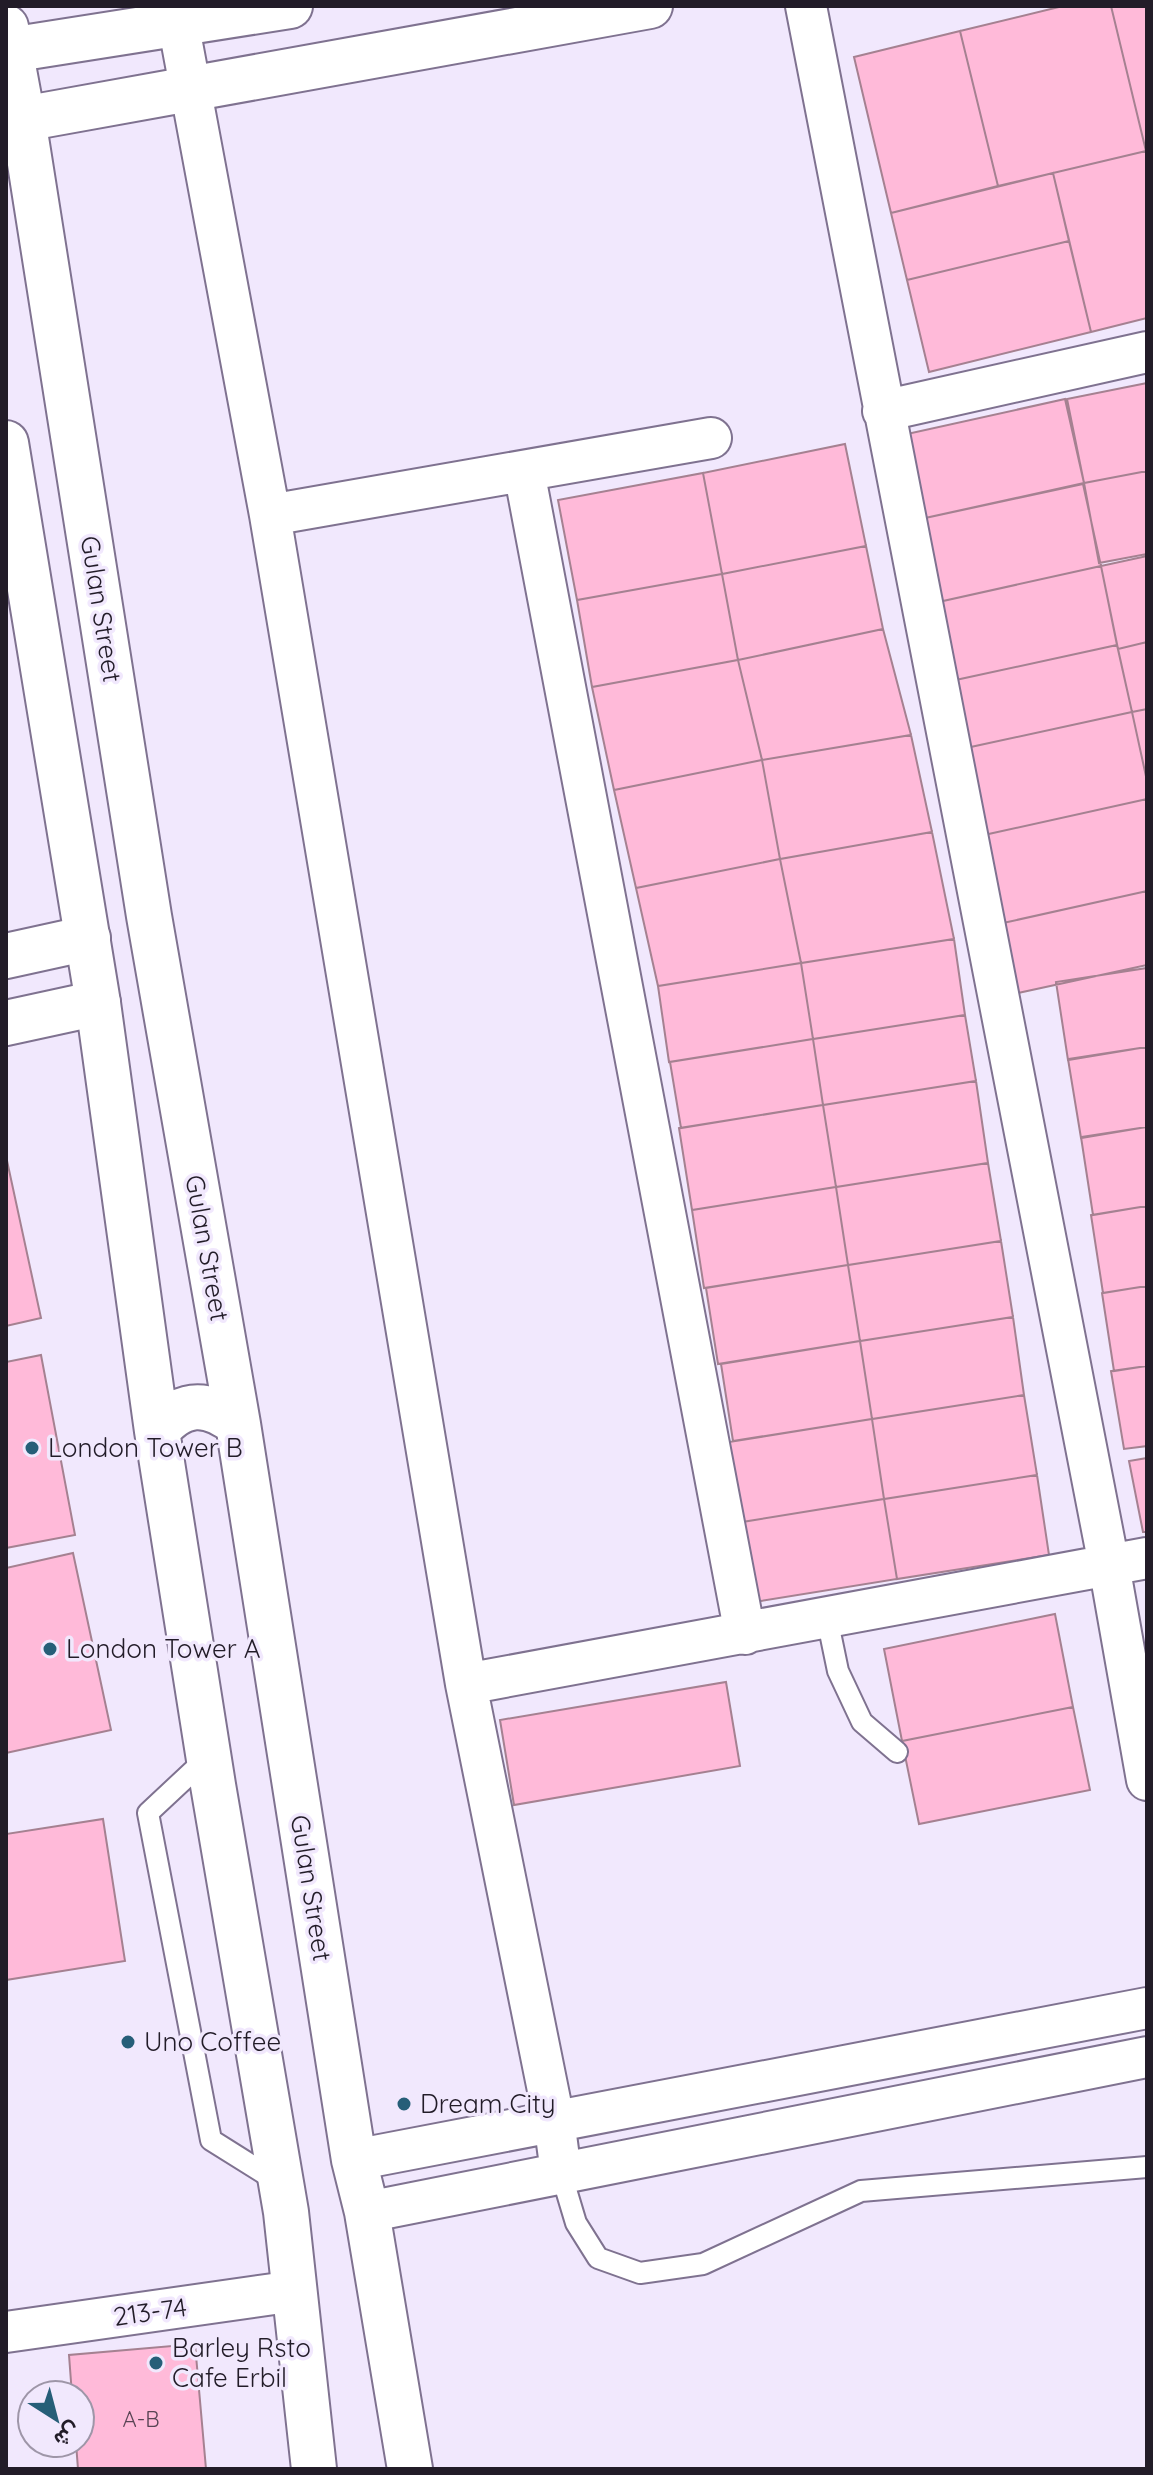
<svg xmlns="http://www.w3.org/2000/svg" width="1153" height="2475" viewBox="0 0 1153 2475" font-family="Quicksand,Vazirmatn,sans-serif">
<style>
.building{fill:#ffbad9;stroke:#a58191;stroke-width:2}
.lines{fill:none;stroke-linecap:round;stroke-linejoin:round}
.lane-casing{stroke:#7f7290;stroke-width:24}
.street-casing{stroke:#7f7290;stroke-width:44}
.secondary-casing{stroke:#7f7290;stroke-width:48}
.primary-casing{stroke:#7f7290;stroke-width:48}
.lane{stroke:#fff;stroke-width:20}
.street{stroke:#fff;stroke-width:40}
.secondary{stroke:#fff;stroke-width:44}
.primary{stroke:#fff;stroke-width:44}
.poi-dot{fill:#265e78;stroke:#f1e8fd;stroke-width:3}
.labels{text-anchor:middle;stroke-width:7;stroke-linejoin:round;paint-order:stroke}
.number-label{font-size:22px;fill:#594454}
.street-label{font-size:26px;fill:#221c28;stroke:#f1e8fd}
.poi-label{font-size:26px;fill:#221c28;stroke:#f1e8fd;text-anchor:start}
</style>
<rect width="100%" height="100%" fill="#f1e8fd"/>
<path class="building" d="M1063,6H1111L1146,151L998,186L960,31Z
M1111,6H1147V150L1146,151Z
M960,31L998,186L891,213L854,57Z
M1146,151L1147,318L1091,332L1053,173Z
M1053,173L1069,241L907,280L891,213Z
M1069,241L1091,332L929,372L907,280Z
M1147,383V471L1084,483L1067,399Z
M1065,399L1084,483L916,520L898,436Z
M845,444L866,546L722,574L703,473Z
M1147,471V554L1099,563L1084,483Z
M703,473L722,574L577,600L558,500Z
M1083,484L1101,566L934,603L916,520Z
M866,546L883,629L738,660L722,574Z
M1147,556V642L1118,649L1101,566Z
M1101,566L1117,645L951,681L934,603Z
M722,574L738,660L592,687L577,600Z
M883,629L911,735L762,760L738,660Z
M1147,642V709L1132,712L1118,649Z
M1117,645L1132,712L966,748L951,681Z
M738,660L762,760L614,790L592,687Z
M1147,709V781L1132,712Z
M1132,712L1147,781V799L984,835L966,748Z
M911,735L932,832L780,859L762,760Z
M762,760L780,859L636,888L614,790Z
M1147,799V891L1003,923L984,835Z
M932,832L954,939L801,963L780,859Z
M780,859L801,963L658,986L636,888Z
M1147,891V965L1018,993L1003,923Z
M954,939L965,1015L813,1039L801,963Z
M801,963L813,1039L669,1062L658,986Z
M1147,968V1047L1068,1060L1056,982Z
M965,1015L976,1081L823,1105L813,1039Z
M813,1039L823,1105L681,1128L670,1062Z
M1147,1047V1127L1081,1138L1068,1059Z
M976,1081L988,1163L836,1187L823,1105Z
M823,1105L836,1187L692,1210L679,1128Z
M1147,1127V1206L1093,1215L1081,1137Z
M6,1156L41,1318L6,1326Z
M988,1163L1001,1241L848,1265L836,1187Z
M836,1187L848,1265L704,1288L692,1210Z
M1147,1206V1286L1103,1293L1091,1215Z
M1001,1241L1013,1317L860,1341L848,1265Z
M848,1265L860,1341L718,1364L706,1288Z
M1147,1286V1366L1114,1371L1102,1293Z
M1013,1317L1024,1395L872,1419L860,1341Z
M860,1341L872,1419L733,1441L721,1364Z
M41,1355L75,1535L6,1548V1362Z
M1147,1366V1446L1124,1449L1111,1371Z
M1024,1395L1037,1475L884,1499L872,1419Z
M872,1419L884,1499L742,1522L729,1442Z
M1147,1458V1532H1143L1129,1461Z
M1037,1475L1049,1555L897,1579L884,1499Z
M884,1499L897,1579L754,1602L742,1522Z
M73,1553L111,1730L6,1753V1568Z
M1055,1614L1073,1707L902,1741L884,1649Z
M726,1682L740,1766L514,1805L500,1720Z
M1073,1707L1090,1790L919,1824L902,1741Z
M103,1819L125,1961L6,1980V1834Z
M195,2344L206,2469H78L76,2443H80V2395H72L69,2355Z"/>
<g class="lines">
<g class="lane-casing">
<path id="lane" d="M827,1618L838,1671L862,1722L897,1752
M209,1756L148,1813L211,2140L278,2182
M561,2173L576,2223L598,2258L640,2273L703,2264L861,2191L1147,2167"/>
</g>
<g class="street-casing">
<path id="street" d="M175,6L270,515L466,1684L554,2120L561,2173
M806,6L1109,1565L1147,1780
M883,411L1147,352
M524,471L745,1634
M270,515L711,438
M466,1684L1147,1558
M354,2160L1147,2008
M367,2212L1147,2057
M6,2332L295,2291"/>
</g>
<g class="secondary-casing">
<path id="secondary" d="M10,50L290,6
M23,119L650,6
M6,956L88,938
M6,1023L98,1003"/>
</g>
<g class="primary-casing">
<path id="primary" d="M6,27L23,119L149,916L238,1424L354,2160L367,2212L410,2469
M6,443L98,1003L157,1431L213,1785L286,2212L314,2469
M157,1431C183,1400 207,1401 238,1424"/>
</g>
<use href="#lane" class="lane"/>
<use href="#street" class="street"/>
<use href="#secondary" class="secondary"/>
<use href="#primary" class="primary"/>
</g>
<g class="poi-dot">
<circle cx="32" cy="1448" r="8"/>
<circle cx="50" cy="1649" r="8"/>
<circle cx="128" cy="2042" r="8"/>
<circle cx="404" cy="2104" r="8"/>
<circle cx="156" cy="2363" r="8"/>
</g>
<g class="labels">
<g class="number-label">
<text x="141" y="2427">A-B</text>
</g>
<g class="street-label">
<text transform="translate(101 609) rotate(81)" y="9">Gulan Street</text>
<text transform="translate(207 1248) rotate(80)" y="9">Gulan Street</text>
<text transform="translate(311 1888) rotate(81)" y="9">Gulan Street</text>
<text transform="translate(150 2312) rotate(-8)" y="9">213-74</text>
</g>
<g class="poi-label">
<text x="48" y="1457">London Tower B</text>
<text x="66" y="1658">London Tower A</text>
<text x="144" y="2051">Uno Coffee</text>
<text x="420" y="2113">Dream City</text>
<text x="172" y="2357">Barley Rsto<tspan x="172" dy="30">Cafe Erbil</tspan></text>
</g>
</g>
<rect width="1153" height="2475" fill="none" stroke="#221c28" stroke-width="16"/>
<g transform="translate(56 2419) rotate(144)"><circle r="38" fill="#f1e8fd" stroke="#9e96a8" stroke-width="2"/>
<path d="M0-6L14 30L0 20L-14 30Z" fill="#265e78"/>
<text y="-12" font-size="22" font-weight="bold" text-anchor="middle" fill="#221c28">ش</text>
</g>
</svg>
